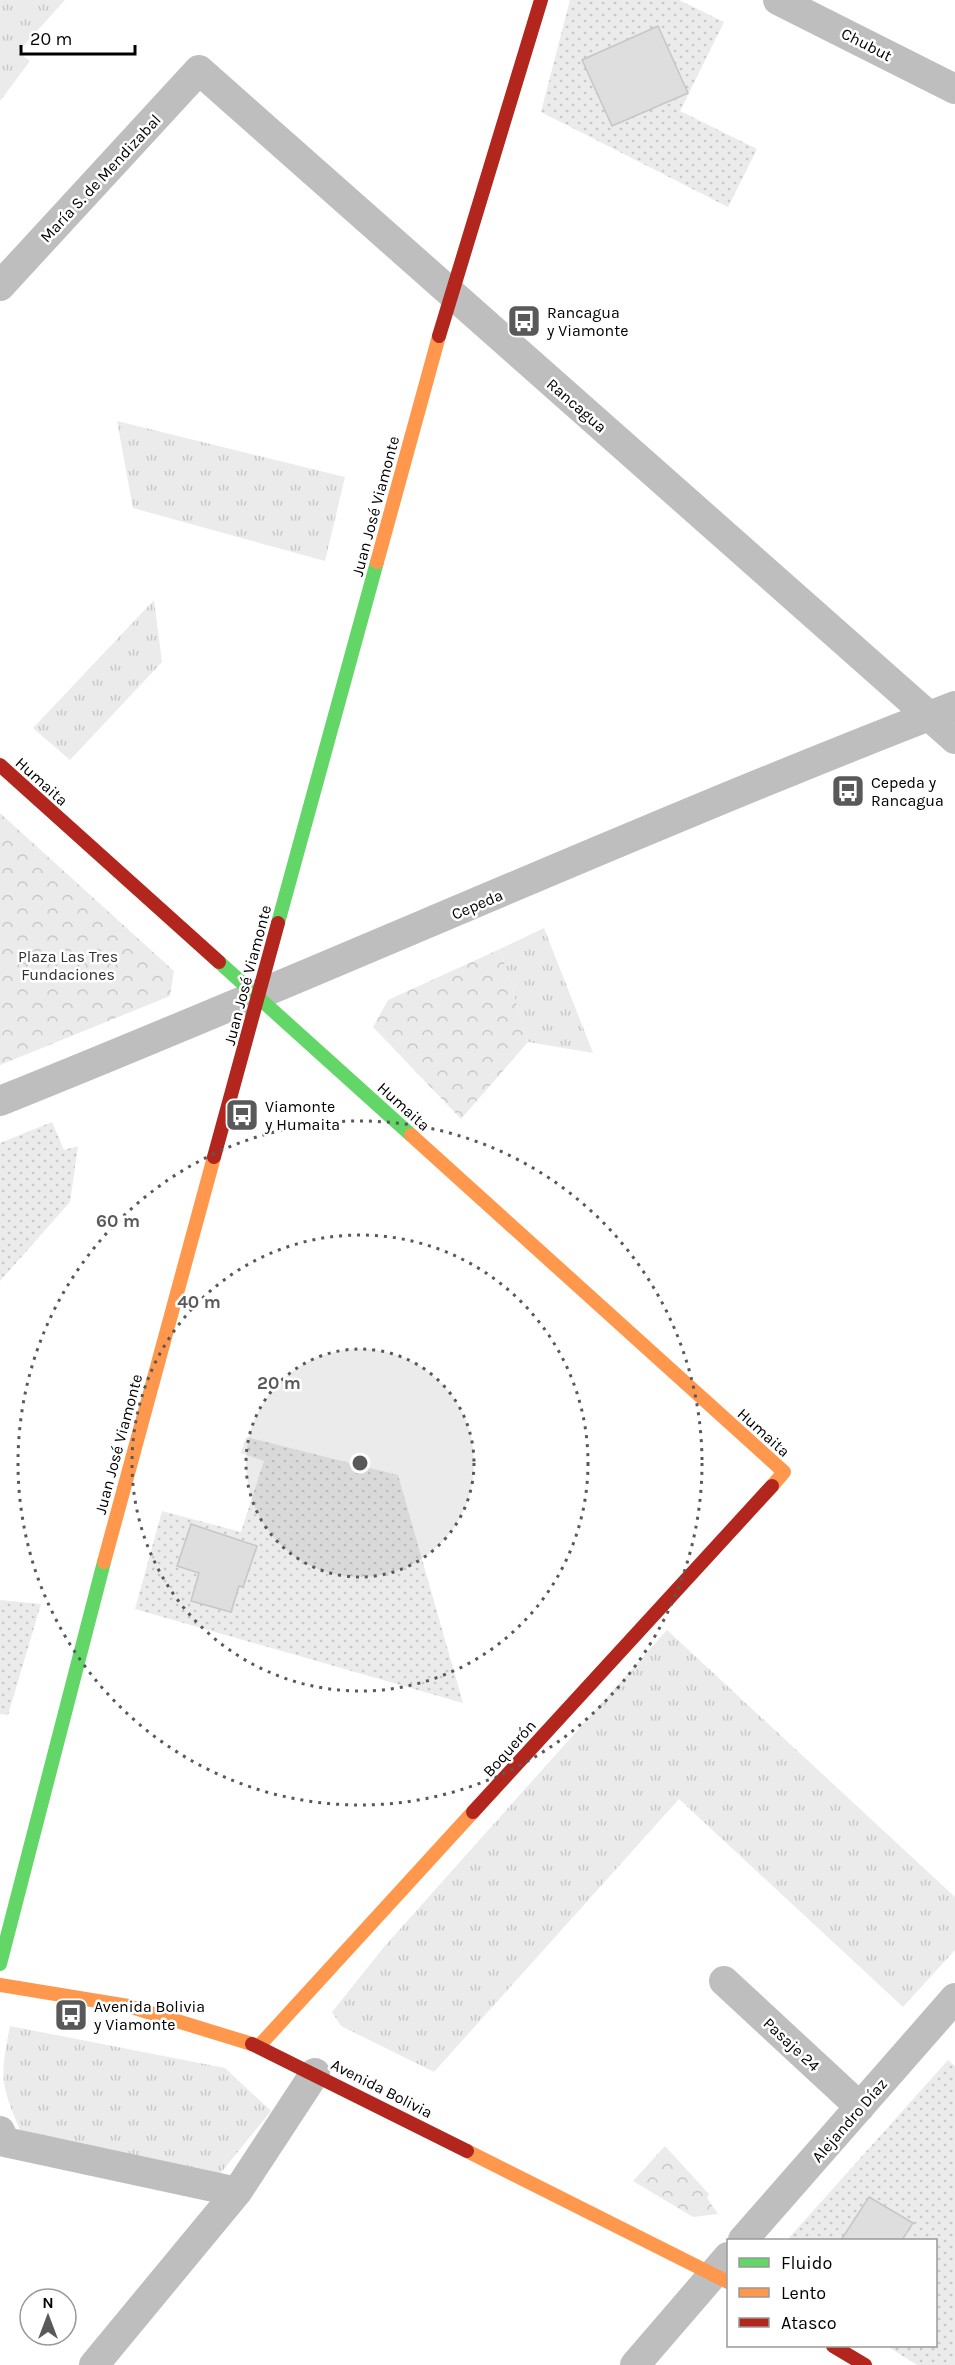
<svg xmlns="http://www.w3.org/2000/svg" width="955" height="2365" viewBox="0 0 955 2365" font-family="Karla,sans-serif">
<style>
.grass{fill:url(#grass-tufts)}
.park{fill:url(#park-crowns)}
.garden{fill:url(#garden-dots)}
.building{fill:#dedede;stroke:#c6c6c6;stroke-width:1.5}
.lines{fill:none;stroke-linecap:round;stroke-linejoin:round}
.street{stroke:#bebebe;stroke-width:30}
.fast{stroke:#63d668;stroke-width:14}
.slow{stroke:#ff974d;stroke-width:14}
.jam{stroke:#b3261e;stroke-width:14}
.ring{fill:none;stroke:#595959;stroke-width:3;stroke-dasharray:3 6}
.labels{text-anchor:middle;stroke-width:5;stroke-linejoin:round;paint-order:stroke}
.street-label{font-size:16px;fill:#000;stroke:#fff}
.poi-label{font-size:16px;fill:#000;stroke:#fff;text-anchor:start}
.park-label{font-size:16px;fill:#313131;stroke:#fff}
.centre{fill:#595959;stroke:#fff;stroke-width:3}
.ring-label{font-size:18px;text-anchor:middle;font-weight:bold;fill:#595959;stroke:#fff;stroke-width:5;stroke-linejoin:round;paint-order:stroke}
</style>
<defs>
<pattern id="grass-tufts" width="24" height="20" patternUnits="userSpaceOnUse" patternTransform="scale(1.5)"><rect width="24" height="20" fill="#ebebeb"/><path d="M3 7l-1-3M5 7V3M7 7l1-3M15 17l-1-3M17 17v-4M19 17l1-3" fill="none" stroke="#c8c8c8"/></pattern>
<pattern id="park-crowns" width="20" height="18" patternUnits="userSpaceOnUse" patternTransform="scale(1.5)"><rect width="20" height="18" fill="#ebebeb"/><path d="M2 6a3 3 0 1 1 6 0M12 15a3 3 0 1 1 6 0" fill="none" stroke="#c8c8c8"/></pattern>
<pattern id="garden-dots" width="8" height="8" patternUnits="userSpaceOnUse" patternTransform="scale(1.5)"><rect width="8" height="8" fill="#ebebeb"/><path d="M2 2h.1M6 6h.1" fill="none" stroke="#c8c8c8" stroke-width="1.8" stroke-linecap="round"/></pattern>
</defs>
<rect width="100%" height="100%" fill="#fff"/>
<path class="grass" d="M0,0H65L18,52L30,61L0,101Z
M117,421L345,477L325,561L133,508Z
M154,600L162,662L70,760L33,728Z
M544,928L593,1053L528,1042L500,949Z
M667,1630L955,1897V1950L903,2007L679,1799L434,2072L341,2026L332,2012L384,1947Z
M10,2026L225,2068L271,2111L219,2175L20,2130C0,2083 0,2077 10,2026Z"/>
<path class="park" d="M0,813L174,971L170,996L0,1065Z
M500,949L528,1042L461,1119L373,1027L388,1000Z
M665,2146L709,2194L707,2198L718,2214L693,2217L633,2181Z"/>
<path class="garden" d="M570,0H679L724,22L680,111L757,149L728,207L541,112Z
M52,1122L64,1150L78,1146L70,1202L0,1281V1143Z
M246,1437L398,1475L463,1703L135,1609L162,1511L241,1532L264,1461L241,1453Z
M0,1600L41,1604L8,1715L0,1714Z
M948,2060L955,2066V2365H917L887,2346H936V2240H787Z"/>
<path class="building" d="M658,26L688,93L612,126L582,60Z
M191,1524L257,1546L243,1587L239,1586L231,1612L191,1601L199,1573L177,1566Z
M869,2197L913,2223L902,2240H841Z"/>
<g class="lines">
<path class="street" d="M778,0L955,89
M0,286L199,70L955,739
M0,1101C320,973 634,830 955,706
M724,1981L860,2107
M0,2131L5,2142L237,2192
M743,2240L955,1998
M94,2365L237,2192L315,2073
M635,2365L728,2257"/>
<path class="fast" d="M278,923L377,562
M219,962L411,1135
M0,1964L104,1562"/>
<path class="slow" d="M377,562L439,336
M411,1135L784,1472L772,1486
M104,1562L214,1157
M0,1985L128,2006L252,2044
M259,2046L473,1812
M467,2151L728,2282"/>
<path class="jam" d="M439,336L541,0
M0,765L219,962
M214,1157L278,923
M473,1812L772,1486
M252,2044L467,2151
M833,2346L865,2365"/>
</g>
<circle cx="360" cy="1463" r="114" fill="#595959" fill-opacity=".12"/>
<g class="ring">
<circle cx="360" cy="1463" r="114"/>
<circle cx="360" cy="1463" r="228"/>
<circle cx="360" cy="1463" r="342"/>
</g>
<defs>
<g id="bus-square" transform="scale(1.725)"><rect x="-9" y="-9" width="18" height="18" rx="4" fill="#595959" stroke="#fff"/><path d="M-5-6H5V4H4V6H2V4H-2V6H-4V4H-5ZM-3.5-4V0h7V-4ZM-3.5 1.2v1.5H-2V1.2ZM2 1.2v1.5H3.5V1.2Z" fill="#fff"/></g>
</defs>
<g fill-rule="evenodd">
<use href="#bus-square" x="524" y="321"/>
<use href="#bus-square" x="848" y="791"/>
<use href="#bus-square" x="242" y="1115"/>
<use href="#bus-square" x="71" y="2015"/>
</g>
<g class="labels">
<g class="street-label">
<text transform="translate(867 44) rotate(27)" y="6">Chubut</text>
<text transform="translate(100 178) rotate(-47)" y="6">María S. de Mendizabal</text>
<text transform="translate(577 405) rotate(41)" y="6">Rancagua</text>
<text transform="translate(375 506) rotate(-75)" y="6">Juan José Viamonte</text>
<text transform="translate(42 781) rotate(42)" y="6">Humaita</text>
<text transform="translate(477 904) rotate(-23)" y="6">Cepeda</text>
<text transform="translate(247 975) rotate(-75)" y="6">Juan José Viamonte</text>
<text transform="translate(404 1106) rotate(42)" y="6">Humaita</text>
<text transform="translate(764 1432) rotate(42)" y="6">Humaita</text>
<text transform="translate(118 1444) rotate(-75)" y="6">Juan José Viamonte</text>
<text transform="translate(509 1748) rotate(-48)" y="6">Boquerón</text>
<text transform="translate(792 2044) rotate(43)" y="6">Pasaje 24</text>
<text transform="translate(382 2088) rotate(27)" y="6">Avenida Bolivia</text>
<text transform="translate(849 2120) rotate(-49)" y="6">Alejandro Díaz</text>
</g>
<g class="poi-label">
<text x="547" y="318">Rancagua<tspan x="547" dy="18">y Viamonte</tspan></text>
<text x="871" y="788">Cepeda y<tspan x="871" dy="18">Rancagua</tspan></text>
<text x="265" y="1112">Viamonte<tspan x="265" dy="18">y Humaita</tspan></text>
<text x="94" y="2012">Avenida Bolivia<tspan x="94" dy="18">y Viamonte</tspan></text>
</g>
<g class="park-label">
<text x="68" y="962">Plaza Las Tres<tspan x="68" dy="18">Fundaciones</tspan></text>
</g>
</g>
<circle cx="360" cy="1463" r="9" class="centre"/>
<g class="ring-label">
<text x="118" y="1227">60 m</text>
<text x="199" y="1308">40 m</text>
<text x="279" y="1389">20 m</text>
</g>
<rect x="727" y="2239" width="210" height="108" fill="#ffffff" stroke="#999999" stroke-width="1.5"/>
<rect x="739" y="2258" width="30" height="9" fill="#63d668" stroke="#999999" stroke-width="1.5"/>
<text x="781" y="2269" font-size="18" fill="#000000">Fluido</text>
<rect x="739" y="2288" width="30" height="9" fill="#ff974d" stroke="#999999" stroke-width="1.5"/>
<text x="781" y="2299" font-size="18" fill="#000000">Lento</text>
<rect x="739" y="2318" width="30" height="9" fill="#b3261e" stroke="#999999" stroke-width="1.5"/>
<text x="781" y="2329" font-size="18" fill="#000000">Atasco</text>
<g transform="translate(48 2317)"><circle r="28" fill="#ffffff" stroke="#999999" stroke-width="1.5"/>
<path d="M0-4.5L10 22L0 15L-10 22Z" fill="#595959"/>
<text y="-9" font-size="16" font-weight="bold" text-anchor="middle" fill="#000000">N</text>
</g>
<path d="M21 45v9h114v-9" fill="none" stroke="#000000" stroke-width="3"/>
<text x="30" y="45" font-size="18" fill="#000000" stroke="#ffffff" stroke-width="4.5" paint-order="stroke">20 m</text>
</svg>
